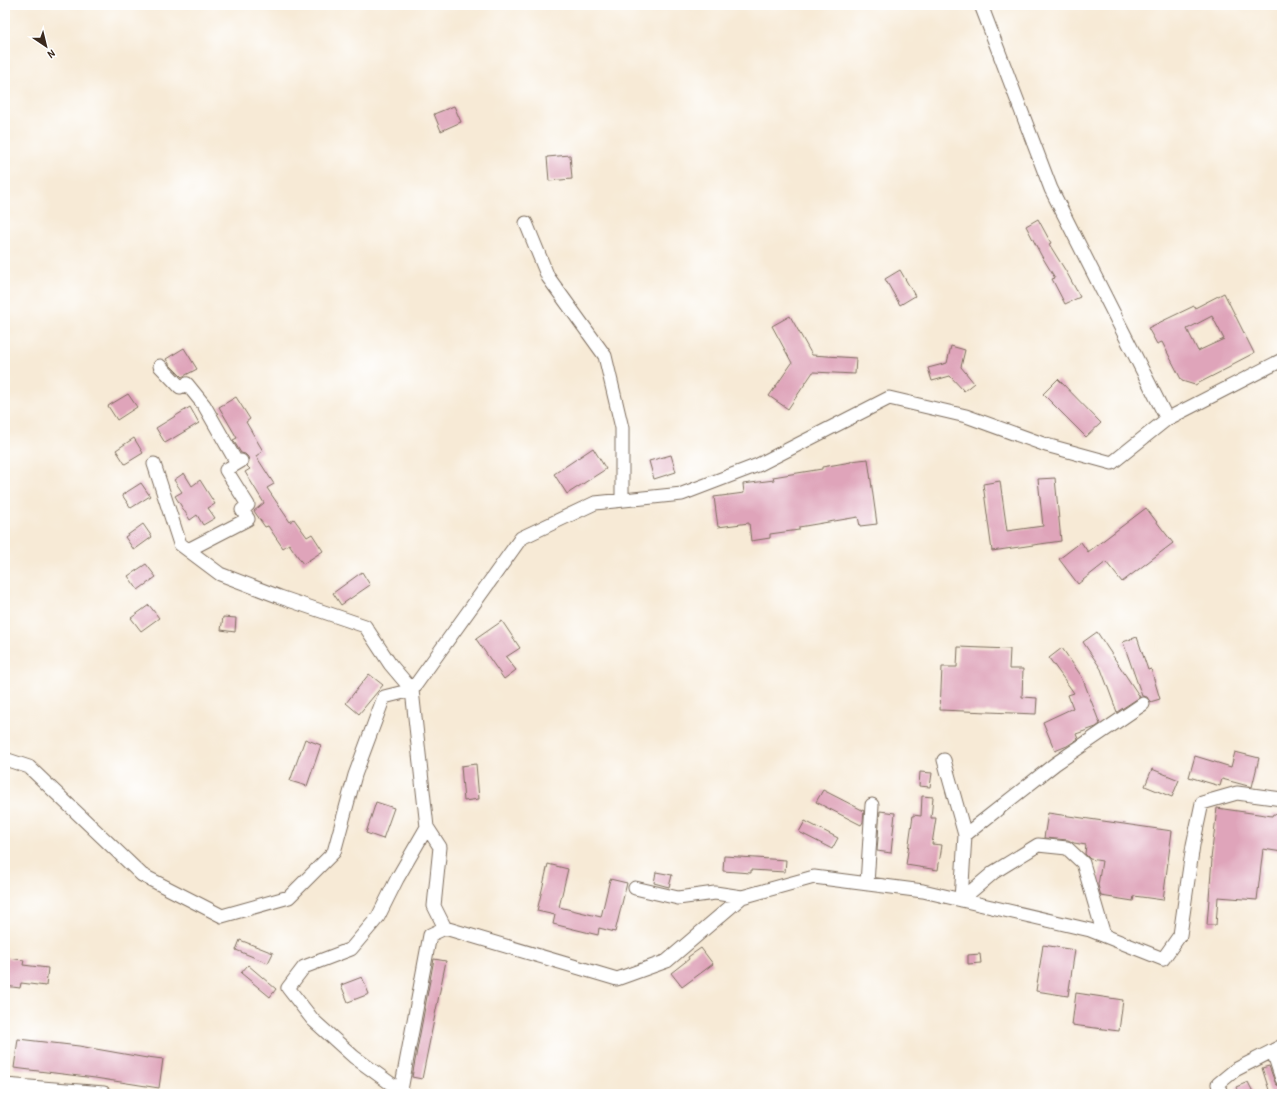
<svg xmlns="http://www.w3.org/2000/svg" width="1287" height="1099" viewBox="0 0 1287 1099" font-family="'Patrick Hand',sans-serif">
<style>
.building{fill:#dfa4ba;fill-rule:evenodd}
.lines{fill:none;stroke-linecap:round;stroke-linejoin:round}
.minor-casing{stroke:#7d6d5e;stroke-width:15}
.minor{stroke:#fff;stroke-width:13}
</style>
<rect width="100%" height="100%" fill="#fff"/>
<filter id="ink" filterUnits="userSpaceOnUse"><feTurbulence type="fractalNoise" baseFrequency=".025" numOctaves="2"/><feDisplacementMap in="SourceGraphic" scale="8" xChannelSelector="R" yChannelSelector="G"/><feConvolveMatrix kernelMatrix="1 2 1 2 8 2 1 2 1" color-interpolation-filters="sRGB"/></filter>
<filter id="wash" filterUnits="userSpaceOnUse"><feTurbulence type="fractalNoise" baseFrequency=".012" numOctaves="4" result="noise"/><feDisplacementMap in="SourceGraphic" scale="16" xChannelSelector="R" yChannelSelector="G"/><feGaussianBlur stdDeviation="0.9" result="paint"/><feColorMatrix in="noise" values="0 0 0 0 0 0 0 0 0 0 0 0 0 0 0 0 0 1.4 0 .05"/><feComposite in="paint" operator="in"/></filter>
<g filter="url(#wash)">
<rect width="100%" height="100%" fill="#f7ead6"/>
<g id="blocks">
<path class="building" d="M454,106L461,122L441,131L434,114Z
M570,155L572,179L549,181L547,157Z
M1038,219L1051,243L1049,244L1067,273L1080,297L1065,304L1052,279L1055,278L1041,255L1026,226Z
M900,270L915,296L900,305L885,279Z
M1224,293L1254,353L1231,365L1232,366L1195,385L1182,381L1162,342L1157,344L1148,328L1194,306L1195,308ZM1212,316L1224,339L1198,351L1187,329Z
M790,316L812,355L856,358L855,374L813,372L788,409L769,396L792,363L772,326Z
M951,346L965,350L961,367L974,383L964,391L950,376L932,381L928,368L947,363Z
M184,348L197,369L182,377L170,365L166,359Z
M1058,379L1101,423L1086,437L1043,394Z
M128,394L137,407L117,420L108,406Z
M236,397L250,419L246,422L263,451L256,456L274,484L267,488L290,522L294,519L307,537L312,534L323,551L303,564L289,544L283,548L268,526L265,527L254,511L264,503L245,472L250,469L247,466L249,461L248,457L245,454L241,453L233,440L237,438L219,407Z
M190,407L199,423L165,443L156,428Z
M134,438L143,453L125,464L116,450Z
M593,448L606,469L567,494L554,474Z
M671,455L676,472L654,479L649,461Z
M868,459L877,524L860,526L858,517L799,527V530L770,534V538L751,541L749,523L718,527L714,497L744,493L743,484L774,480L773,477L822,469V467L851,462V461Z
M184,473L192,486L200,480L215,504L208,508L215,518L203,525L197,515L190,520L175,496L182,492L174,480Z
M1055,478L1061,541L992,551L983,484L1000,481L1007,531L1043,526L1038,479Z
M141,483L150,496L131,508L122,495Z
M1146,508L1173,543L1122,582L1106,562L1078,584L1059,559L1081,542L1088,552Z
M143,524L152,537L134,550L125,537Z
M146,564L156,577L138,590L128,576Z
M362,572L370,585L341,605L333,593Z
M149,605L159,618L141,631L131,618Z
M223,617L236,618L235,632L221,630Z
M502,621L520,648L506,657L516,670L504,679L476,639Z
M1097,632L1140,697L1117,712L1101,669L1083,642Z
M1137,637L1148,670L1151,669L1160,699L1150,702L1147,697L1142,696L1123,642Z
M958,647L1010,649L1009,669H1023L1022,697L1037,698L1036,714L940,710L942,667H957Z
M1062,648L1082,677L1100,724L1096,727L1076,734L1078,739L1067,746L1055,751L1043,722L1073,708L1068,695L1074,693L1049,658Z
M369,674L383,685L359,714L346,703Z
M305,739L321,745L307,786L290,781Z
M1235,752L1259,758L1252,787L1222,779L1220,786L1189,777L1195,756L1231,767Z
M476,764L479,799L464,801L461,766Z
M1152,769L1179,780L1172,797L1145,786Z
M920,772L932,773L930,787L919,786Z
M823,790L864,811L863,822L861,825L816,802Z
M922,796L933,797L931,818H936L932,844L942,845L938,870L906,865L913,815L921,816Z
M376,802L394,808L383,839L366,833Z
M1217,808L1272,816L1273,814L1282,815V852L1263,849L1257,900L1218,897L1216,925H1207L1212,859H1211Z
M880,811L895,813L891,853L877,851Z
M1048,813L1172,831L1163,900L1134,896L1133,901L1101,896L1098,885L1102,861L1090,859L1085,854L1086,845L1074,843L1068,840L1044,838Z
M805,821L838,838L832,849L799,832Z
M724,856L786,860L785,872L751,870V873L723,871Z
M548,864L568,869L559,907L601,917L610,879L627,883L615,932L599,928L598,935L553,924L555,915L537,911Z
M656,872L672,875L669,887L654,883Z
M240,940L273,953L268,963L236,950Z
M1043,945L1075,950L1068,996L1036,991Z
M701,948L713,964L682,987L671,973L689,959L688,957Z
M980,954L981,963L968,964V955Z
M7,958L24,960L23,965L48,968L46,986L21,983L20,988L5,986Z
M434,959L446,961L422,1079L412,1077Z
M248,965L276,989L270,997L241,973Z
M362,977L369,994L348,1002L341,985Z
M1076,993L1123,1000L1119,1031L1072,1025Z
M18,1039L79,1046L147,1058V1057L163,1059L159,1088L95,1078L14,1068Z
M1269,1066L1275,1082L1277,1085L1282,1087V1094H1271L1269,1090L1262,1068Z
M1248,1082L1253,1092L1248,1094H1239L1236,1087Z"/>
</g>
</g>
<g filter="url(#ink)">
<use href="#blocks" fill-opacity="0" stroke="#7d6d5e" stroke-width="1"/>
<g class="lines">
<g class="minor-casing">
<path id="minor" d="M981,5L1051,189L1167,419
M526,223L548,277L605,356L622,428V500
M160,366L180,387L187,384L204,405L237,463
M154,464L180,544L220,574L280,597L365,626L390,664L412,690L427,827L440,847L434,906L445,928L617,979L667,961L742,897L814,877L923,891L1090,930L1163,959L1180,935L1193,845L1202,803L1237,793L1282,799
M188,550L248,519L242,510L248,505L226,470L241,461
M5,759L29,767L142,875L222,916L289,897L334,852L355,775L384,697L412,690L521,538L595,503L682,494L758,465L889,398L966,416L1046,445L1112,463L1167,419L1282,360
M944,760L965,835L961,900L994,872L1038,845L1067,848L1083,863L1104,935
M965,835L1055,764L1143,704
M867,884L872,805
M635,888L678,898L715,893L742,897
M1273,1051L1282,1079
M5,1085L104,1093
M401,1090L430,935L445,928
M405,1094L354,1057L313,1020L288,988L304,967L351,949L378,917L397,879L427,827
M1221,1094L1218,1084L1235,1070L1282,1046"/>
</g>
<use href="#minor" class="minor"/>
</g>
</g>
<rect width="1287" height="1099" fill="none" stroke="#fff" stroke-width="20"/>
<g transform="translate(46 46) rotate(145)" stroke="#ffffff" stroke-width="3" paint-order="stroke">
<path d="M0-3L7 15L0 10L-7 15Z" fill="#3b2a1e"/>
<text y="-6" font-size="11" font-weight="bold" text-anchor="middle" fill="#3b2a1e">N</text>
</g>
</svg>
